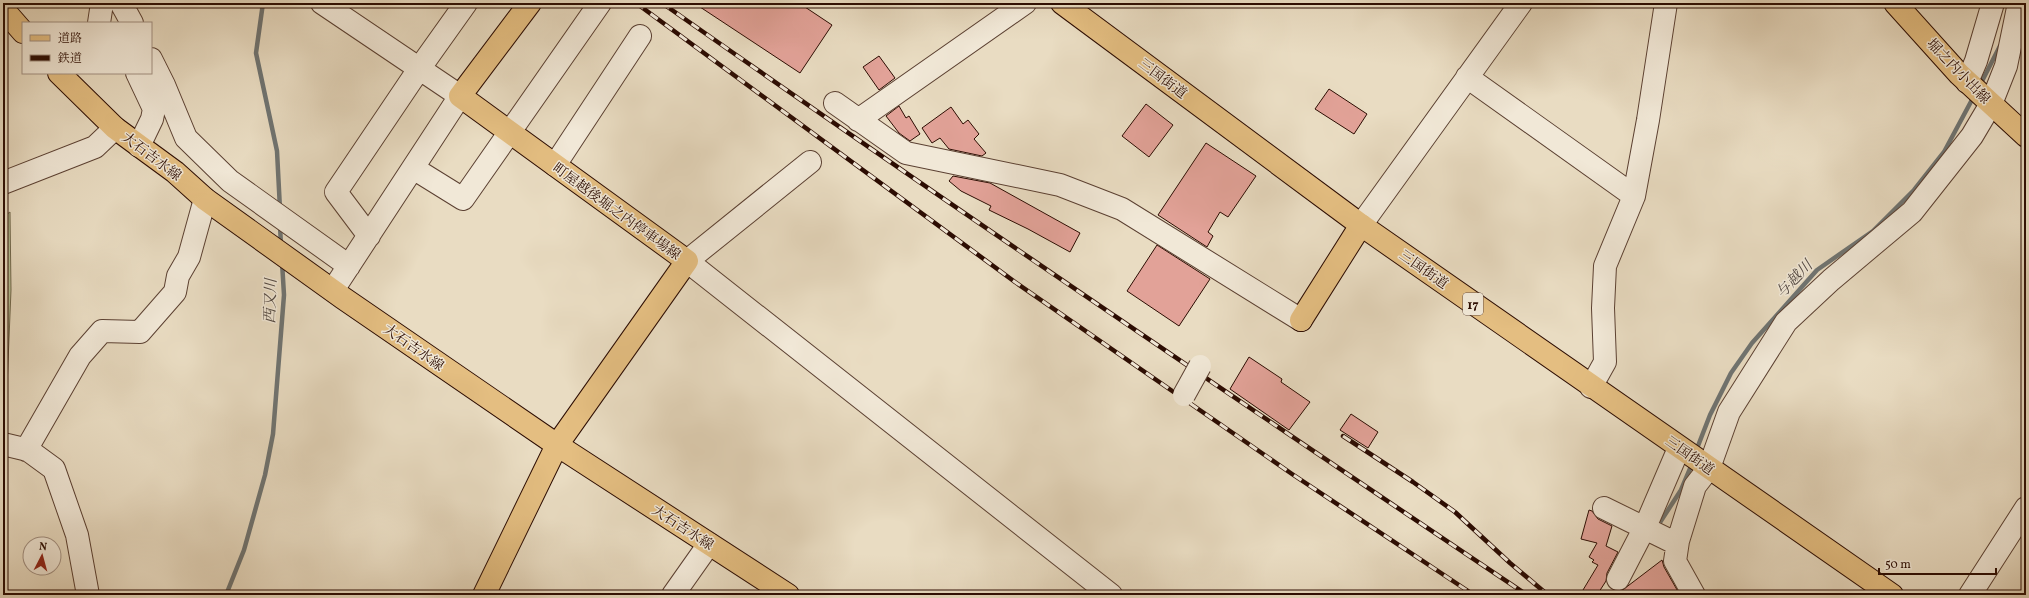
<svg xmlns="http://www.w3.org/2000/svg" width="2029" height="598" viewBox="0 0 2029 598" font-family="Vollkorn,'Noto Serif JP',serif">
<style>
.forest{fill:url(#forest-firs);stroke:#70664b}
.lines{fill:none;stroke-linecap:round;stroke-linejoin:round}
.stream{stroke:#6f7472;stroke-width:4.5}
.building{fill:#e2a298;stroke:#2c0c02}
.minor-casing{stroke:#5b4032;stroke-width:24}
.major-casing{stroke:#2c0c02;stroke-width:24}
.highway-casing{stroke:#2c0c02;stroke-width:24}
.minor{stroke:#f1e8d7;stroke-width:22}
.major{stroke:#e4be81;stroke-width:22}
.highway{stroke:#e4be81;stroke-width:22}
.rail-casing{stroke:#2c0c02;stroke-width:4.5}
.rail{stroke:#f1e8d7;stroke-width:3;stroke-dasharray:9;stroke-linecap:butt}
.minor-bridge-casing{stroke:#5b4032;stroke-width:24;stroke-linecap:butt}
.minor-bridge{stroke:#f1e8d7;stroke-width:22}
.labels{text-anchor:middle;stroke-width:3;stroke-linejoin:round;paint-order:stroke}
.shield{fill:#f1e8d7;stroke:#674e42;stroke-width:1}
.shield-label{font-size:13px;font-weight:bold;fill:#2c0c02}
.street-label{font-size:14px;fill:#2c0c02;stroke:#f1e8d7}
.water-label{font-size:15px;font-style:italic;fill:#534943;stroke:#f1e8d7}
</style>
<defs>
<pattern id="forest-firs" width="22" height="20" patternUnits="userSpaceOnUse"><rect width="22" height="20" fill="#b5c094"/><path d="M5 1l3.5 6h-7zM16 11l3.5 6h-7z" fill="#9ca47e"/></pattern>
</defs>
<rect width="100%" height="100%" fill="#e9dcc2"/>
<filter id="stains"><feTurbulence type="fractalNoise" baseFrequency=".005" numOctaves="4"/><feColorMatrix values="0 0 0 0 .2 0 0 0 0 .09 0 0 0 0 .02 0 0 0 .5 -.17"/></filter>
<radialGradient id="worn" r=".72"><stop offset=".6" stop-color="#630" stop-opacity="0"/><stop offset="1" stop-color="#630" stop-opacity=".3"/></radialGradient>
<path class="forest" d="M10,212L11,290L3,484V217Z"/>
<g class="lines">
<path class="stream" d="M263,3L256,53L277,151L280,209
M1980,85L2000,46
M280,226L281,245
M1696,451L1710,415L1731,373L1752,343L1817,270L1873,231L1914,190L1944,152L1974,96
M1657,527L1681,490L1692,464
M226,595L244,550L265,475L273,434L284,295L282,262"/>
</g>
<path class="building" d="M694,3H799L832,25L800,73Z
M879,56L895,78L879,90L863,67Z
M1329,89L1367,114L1354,134L1315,109Z
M1146,104L1173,125L1149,157L1122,136Z
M899,106L906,118L909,116L920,134L910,141L899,133L886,116Z
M951,107L963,124L968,120L979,134L974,139L986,153L982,156L949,149L940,138L932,143L922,128Z
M1206,143L1256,176L1228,217L1220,212L1208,232L1213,236L1207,247L1158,215Z
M953,176L990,183L1080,233L1070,252L1028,229L989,210L991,206L961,191L949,181Z
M1157,245L1210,279L1179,326L1127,291Z
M1249,357L1282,379L1281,382L1310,402L1289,430L1230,389Z
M1351,414L1378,432L1368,448L1340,430Z
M1589,510L1592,511L1598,519L1612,526L1606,546L1618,552L1607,573L1606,581L1597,595H1580L1598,565L1592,562L1594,560L1589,557L1597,543L1581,539Z
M1662,560L1664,567L1680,595H1616Z"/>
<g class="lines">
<g class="minor-casing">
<path id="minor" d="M121,3L132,23
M322,3L460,96L333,290
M99,23L102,3
M151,59L164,85L186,138L230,181L349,266
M137,73L154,109L152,119L139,146
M1467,77L1634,196
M1967,82L1976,61L1993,3
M835,103L906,153L1060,185L1122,209L1301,320
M858,120L1025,3
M810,162L687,261L1111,595
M555,165L640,36
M413,168L463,199L600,3
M3,183L95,147L115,128
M1361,225L1521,3
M369,236L336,192L419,69L466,3
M1591,387L1605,362L1603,308L1605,266L1634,196L1648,120L1666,3
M3,444L28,450L54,469L77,535L88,595
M26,450L80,356L102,331L140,332L175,292L178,276L189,257L205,199
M1604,508L1677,544
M1618,579L1646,525L1679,448
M673,595L709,544
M1694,595L1675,561L1678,541L1695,486L1709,468L1729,412L1786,322L1831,280L1912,212L1972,136L1991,104L2006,66L2019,3
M1970,595L2026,508"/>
</g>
<g class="major-casing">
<path id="major" d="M1895,3L1959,74L2026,136
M3,9L23,32
M59,73L115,128L175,172L205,199L343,298L557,445L788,595
M1301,320L1361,225
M484,595L557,445L687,261L460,96L530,3"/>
</g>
<g class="highway-casing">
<path id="highway" d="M1062,3L1361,225L1892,595"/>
</g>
<use href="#minor" class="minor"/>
<use href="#major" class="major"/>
<use href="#highway" class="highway"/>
<g class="rail-casing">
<path id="rail" d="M636,3L1015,282L1292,474L1474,595
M662,3C948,204 1237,400 1527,595
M1343,436L1413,482L1455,512L1510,563L1548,595"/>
</g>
<use href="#rail" class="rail"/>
<g class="minor-bridge-casing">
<path id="minor-bridge" d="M1184,395L1200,366"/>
</g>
<use href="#minor-bridge" class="minor-bridge"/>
</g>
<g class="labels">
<rect class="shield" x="1463" y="293" width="20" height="22" rx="3"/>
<g class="shield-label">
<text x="1473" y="309">17</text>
</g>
<g class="street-label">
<text transform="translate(1959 71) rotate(46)" y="5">堀之内小出線</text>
<text transform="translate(1163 78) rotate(37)" y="5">三国街道</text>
<text transform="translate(152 156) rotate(37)" y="5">大石吉水線</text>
<text transform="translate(617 211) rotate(36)" y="5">町屋越後堀之内停車場線</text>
<text transform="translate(1424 269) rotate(35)" y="5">三国街道</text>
<text transform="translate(414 347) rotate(35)" y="5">大石吉水線</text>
<text transform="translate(1690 455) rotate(35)" y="5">三国街道</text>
<text transform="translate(683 527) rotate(33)" y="5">大石吉水線</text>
</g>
<g class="water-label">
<text transform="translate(1794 279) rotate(-46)" y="5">与越川</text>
<text transform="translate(270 301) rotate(-88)" y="5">西又川</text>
</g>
</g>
<rect width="2029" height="598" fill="none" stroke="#e9dcc2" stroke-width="16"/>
<rect x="4" y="4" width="2021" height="590" fill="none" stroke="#2c0c02" stroke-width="2"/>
<rect x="8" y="8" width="2013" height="582" fill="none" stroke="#2c0c02"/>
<rect x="22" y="22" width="130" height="52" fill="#f1e8d7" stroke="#a29082"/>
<rect x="30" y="35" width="20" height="6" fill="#e4be81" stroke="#a29082"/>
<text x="58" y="42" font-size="12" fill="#2c0c02">道路</text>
<rect x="30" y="55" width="20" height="6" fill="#2c0c02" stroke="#a29082"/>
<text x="58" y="62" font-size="12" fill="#2c0c02">鉄道</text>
<g transform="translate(42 556) rotate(6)"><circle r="19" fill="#f1e8d7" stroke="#a29082"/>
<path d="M0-3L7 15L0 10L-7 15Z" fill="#8f2418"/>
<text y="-6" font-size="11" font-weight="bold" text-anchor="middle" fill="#2c0c02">N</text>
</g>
<path d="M1879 568v6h117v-6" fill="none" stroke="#2c0c02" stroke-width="2"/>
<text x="1885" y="568" font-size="12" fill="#2c0c02" stroke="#f1e8d7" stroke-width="3" paint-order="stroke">50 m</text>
<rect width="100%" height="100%" filter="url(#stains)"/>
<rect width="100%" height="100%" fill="url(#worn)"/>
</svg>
